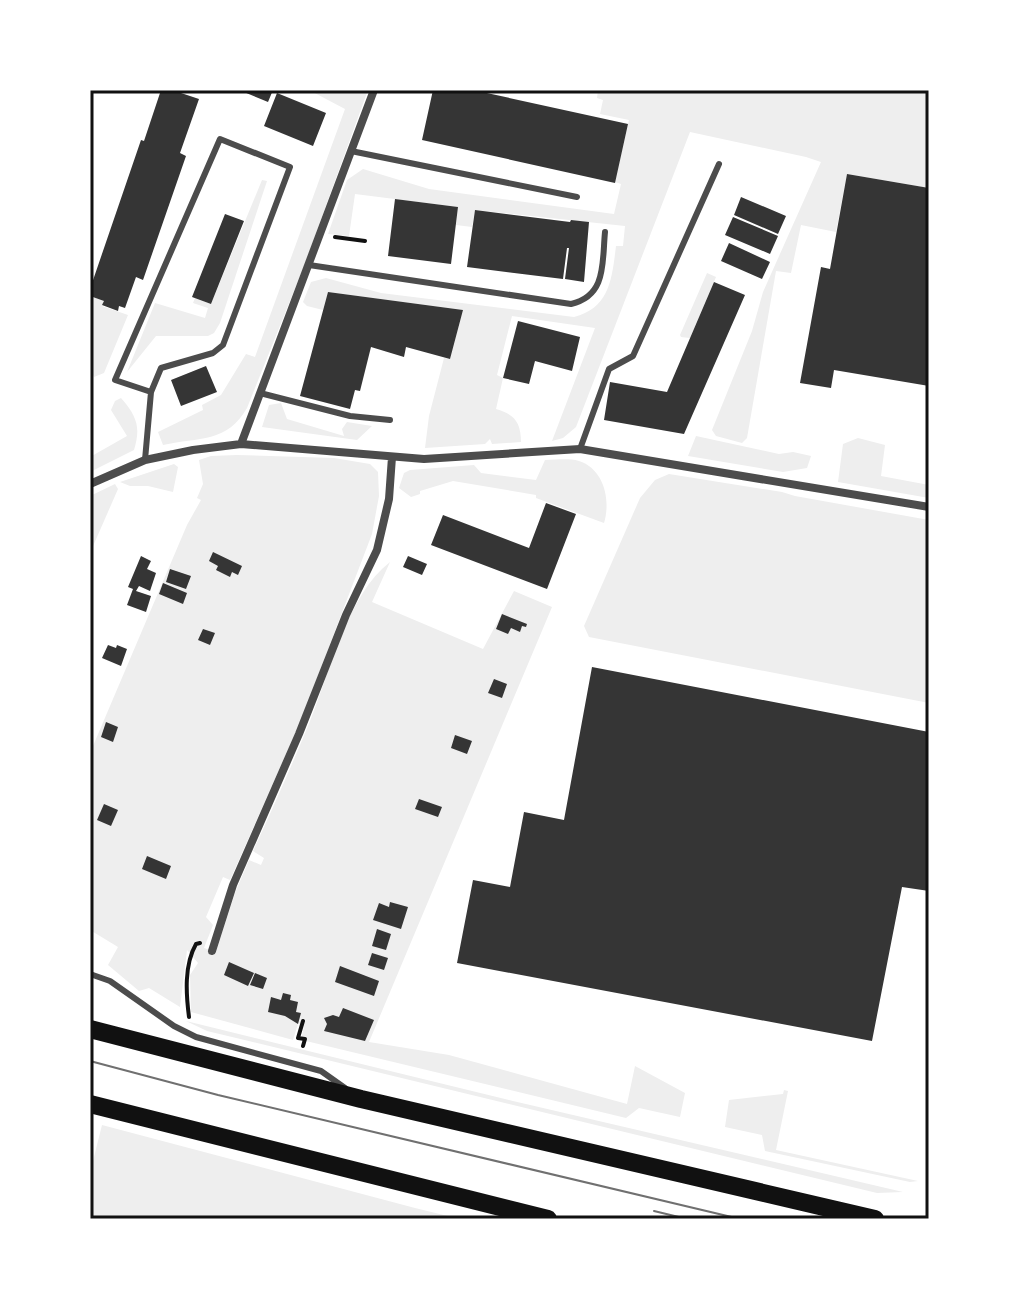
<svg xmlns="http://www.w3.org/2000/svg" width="1019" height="1309" viewBox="0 0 1019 1309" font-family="'Sofia Sans Condensed',sans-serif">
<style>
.green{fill:#eee}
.building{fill:#353535}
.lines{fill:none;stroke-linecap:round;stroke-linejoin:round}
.path{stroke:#111;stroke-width:4}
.service{stroke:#4c4c4c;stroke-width:6}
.minor{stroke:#4c4c4c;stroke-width:8}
.trunk{stroke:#111;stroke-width:18}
.tram{stroke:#707070;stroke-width:2}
.neatline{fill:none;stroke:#111;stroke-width:3}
</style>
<rect width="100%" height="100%" fill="#fff"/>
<path class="green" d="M309,90H368L304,266L247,408C227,443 199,437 163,445L158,432L203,410L202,405L221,395L246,354L255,357L345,109Z
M598,90H929V188L847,174L836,232L801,225L791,273L776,271L747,438L742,443L716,436L712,430L752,331L763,292L821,162L806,157L690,132L576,427L563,438L552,441L595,328L512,316L497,375L503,378L496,409C514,414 521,422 521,442L492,444L490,439L485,444L425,448L429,416L444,358L450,359L463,310L328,292L323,310L307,306L303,302L311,282L326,278L381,293L574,317C610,308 612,278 616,246H623L625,226L475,210L472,227L456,225L458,207L355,194L349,236L328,234L347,180L363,169L429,189L614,214L621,184L615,182L629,120L600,114L603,100L597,98Z
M262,180L267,181L220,323L214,333L208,336H156L127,372L155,303L205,318L208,308L193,303L195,298L211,304Z
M707,273L716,277L690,338L681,337L680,335Z
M90,296L104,301L102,306L128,315L104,373L94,377L90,368Z
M121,398C139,418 140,430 134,450L90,472V457L127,436L111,410L115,401Z
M281,403L287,419L344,436L342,429L347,422L372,426L357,440L262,427L269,405Z
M696,436L779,454L793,452L811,456L807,468L783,472L688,456Z
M858,438L885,445L881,476L929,485V498L838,482L843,444Z
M237,455L334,458L370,464L378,472L379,496L372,534L301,720L230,880L223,877L206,917L213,925L204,948L216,952L235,893L249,860L261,865L264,858L253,851C273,808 292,765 310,721C330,672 347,595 390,562L372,602L483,649L514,591L552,607L369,1042L449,1055L627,1104L635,1066L685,1093L680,1117L639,1108L626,1118L306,1041L307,1037L302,1036L304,1026L298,1024L293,1040L191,1012L190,975L198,963L187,950L180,1007L149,988L139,991L108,965L118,947L90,930V753L187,525L201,500L197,498L203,484L199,460L211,456Z
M545,460C556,460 568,458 579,461C604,469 611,500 604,523L536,498V495L453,481L420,491V494L411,497L399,488L404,473L410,470L474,465L481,473L536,480Z
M174,464L178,467L173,492L148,486H130L120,482Z
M669,474L782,492L795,496L929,520V703L589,637L584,626L640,498L655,480Z
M115,484L118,489L90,553V496Z
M186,1021L513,1101L903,1192L877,1193L207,1031Z
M784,1090L788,1091L776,1150L918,1181L910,1182L765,1151L762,1135L725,1127L729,1100L783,1094Z
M102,1125L415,1208L460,1219H90V1173Z"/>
<path class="building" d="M161,90H172L199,99L180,153L186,156L143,280L136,277L125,308L119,306L118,311L102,305L104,301L90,296V289L141,140L144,141Z
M239,90H273L268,102Z
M433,90H473L628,124L615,183L422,140Z
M277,93L326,113L313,146L264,126Z
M847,174L929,188V386L834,370L831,388L800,383L821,267L830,269Z
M741,197L786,216L778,234L734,215Z
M395,199L458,207L451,264L388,256Z
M475,210L570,222L571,220L589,222L584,282L565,279L569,248H567L563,279L467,267Z
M225,214L244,221L211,304L192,297Z
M733,217L778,236L770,254L725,235Z
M729,243L770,262L762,279L721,261Z
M714,282L745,295L684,434L604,420L610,382L667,392Z
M328,292L463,310L450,359L406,347L404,357L371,347L360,391L355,390L350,409L300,396Z
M518,321L580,337L572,371L535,361L529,384L503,378Z
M206,366L217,392L181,406L171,380Z
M546,503L576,514L547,589L431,545L443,515L529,548Z
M213,552L242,566L238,575L232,572L230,577L216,570L218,566L209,561Z
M141,556L151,561L147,569L156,573L150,591L139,586L136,591L151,596L146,612L127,605L133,589L128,587Z
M408,556L427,564L422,575L403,567Z
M170,569L191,576L186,589L166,582Z
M163,583L187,593L183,604L159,594Z
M502,614L527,624L526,627L522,626L520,632L511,628L508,634L496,629Z
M203,629L215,633L210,645L198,640Z
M108,645L116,648L117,645L127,649L121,666L102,658Z
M592,667L929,732V891L902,887L872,1041L457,963L473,880L510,887L524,812L564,820Z
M494,679L507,684L502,698L488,693Z
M106,722L118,727L113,742L101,737Z
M455,735L472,741L467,754L451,748Z
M419,799L442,807L438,817L415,809Z
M104,804L118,810L111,826L97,820Z
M147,856L171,866L166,879L142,869Z
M390,902L408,907L401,929L373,920L379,903L389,907Z
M377,929L391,934L386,950L372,946Z
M372,953L388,958L384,970L368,965Z
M229,962L254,973L248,986L224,975Z
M340,966L379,981L374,996L335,982Z
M255,973L267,978L263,989L250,985Z
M283,993L291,995L290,1000L298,1002L296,1012L301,1013L298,1024L285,1016L268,1012L271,997L281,1000Z
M343,1008L374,1020L365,1041L324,1031L327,1024L324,1018L333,1015L339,1017Z"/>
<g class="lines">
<path class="path" d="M335,237L365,241
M189,1017C186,994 184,965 196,944L200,943
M303,1021L298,1038L305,1039L303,1046"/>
<path class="service" d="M220,139L290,167L223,345L213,353L161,368L151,392L115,380Z
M351,151L577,197
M90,197V207
M309,265L571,304C607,296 602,262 605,232
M260,393L350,416L390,420
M580,449L609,369L633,356L719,164
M145,460L151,392
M90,974L110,981L174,1026L196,1037L321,1071L345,1088"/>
<path class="minor" d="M241,444L374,90
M90,484L145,460L193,450L241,444L424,459L580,449L929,507
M212,951L233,885L299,734L346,615L377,550L389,499L392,457"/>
<path class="trunk" d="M90,1029L361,1099L875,1219
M90,1104L548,1219"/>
<path class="tram" d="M90,1061L218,1095L740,1219
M654,1211L687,1219"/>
</g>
<rect width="1019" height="1309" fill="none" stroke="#ffffff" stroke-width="184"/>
<rect x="92" y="92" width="835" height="1125" class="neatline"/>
</svg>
